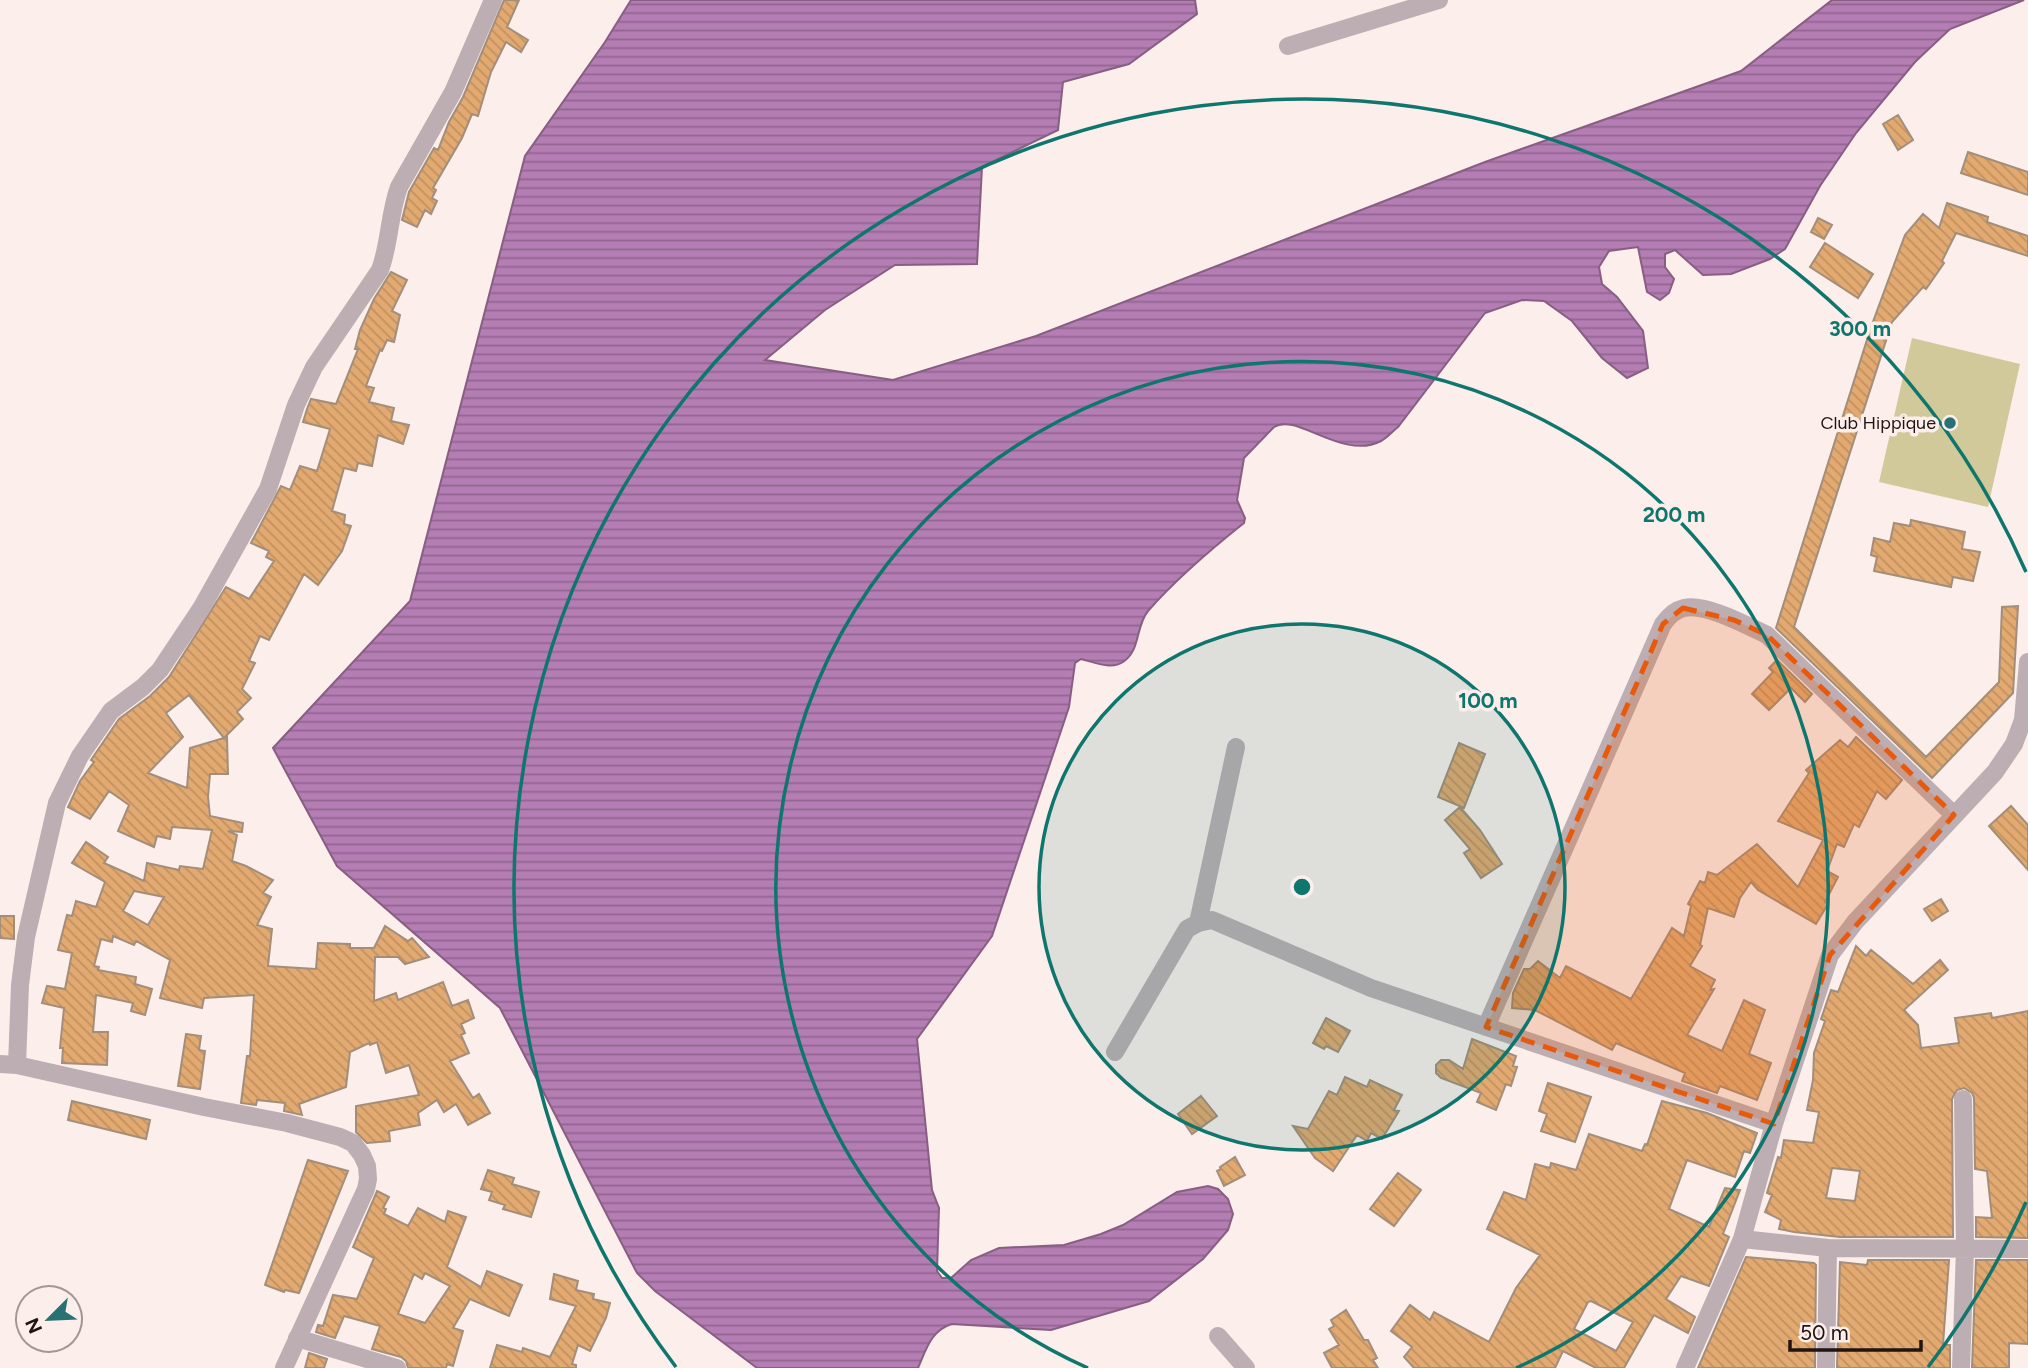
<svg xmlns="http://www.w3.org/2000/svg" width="2028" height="1368" viewBox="0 0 2028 1368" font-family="Figtree,sans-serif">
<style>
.pitch{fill:#d2c99b}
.water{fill:url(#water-rules);stroke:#885e83;stroke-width:2}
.building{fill:url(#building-back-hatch);stroke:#a28e7a;stroke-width:2;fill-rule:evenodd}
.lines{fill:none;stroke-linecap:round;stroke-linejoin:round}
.street{stroke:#bcaeb2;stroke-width:18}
.marked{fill:#e8590c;fill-opacity:0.2;stroke:#e8590c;stroke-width:5;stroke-dasharray:14 9;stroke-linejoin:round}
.ring{fill:none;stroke:#0f766e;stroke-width:3.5}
.poi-dot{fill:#277273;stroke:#fbeeeb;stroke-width:2.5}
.labels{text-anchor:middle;stroke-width:7;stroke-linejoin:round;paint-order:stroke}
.poi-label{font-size:18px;fill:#201513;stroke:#fbeeeb;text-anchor:end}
.centre{fill:#0f766e;stroke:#fbeeeb;stroke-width:3.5}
.ring-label{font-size:21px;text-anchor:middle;font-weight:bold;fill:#0f766e;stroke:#fbeeeb;stroke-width:7;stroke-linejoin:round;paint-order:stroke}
</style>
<defs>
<pattern id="water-rules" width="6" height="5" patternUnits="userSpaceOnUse" patternTransform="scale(1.75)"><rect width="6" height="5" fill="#b47db3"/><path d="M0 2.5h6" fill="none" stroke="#926590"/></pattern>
<pattern id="building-back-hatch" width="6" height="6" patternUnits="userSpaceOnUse" patternTransform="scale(1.75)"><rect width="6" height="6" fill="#e2a970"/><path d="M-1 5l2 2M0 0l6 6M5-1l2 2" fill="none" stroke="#c29160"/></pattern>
</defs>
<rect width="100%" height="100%" fill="#fbeeeb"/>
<path class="pitch" d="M1912,338L2020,364L1988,507L1879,482Z"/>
<path class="water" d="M631,0H1195L1197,14L1129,64L1063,82L1058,130L982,167L977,264L895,265L825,310L765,360L893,380L1036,336L1485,162L1741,71L1832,0H2024L1950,29L1915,62L1856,133L1820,186L1785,249L1770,259L1731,274L1703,275L1675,250L1665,254V267L1674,279L1669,293L1660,300L1647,292L1638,247L1609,251L1599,267L1602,284L1617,297L1643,331L1648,368L1627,378L1602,358L1572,321L1544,301L1522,300L1485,313L1398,427C1393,431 1387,438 1381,441C1343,461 1296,412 1274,427L1244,458L1237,500L1245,518L1244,523C1210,550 1177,578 1148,611C1135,627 1141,650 1123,662C1111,670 1094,662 1081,659L1075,663L1069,707L992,936L917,1039L932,1190L939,1208L937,1271L942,1278H951L971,1260L999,1248L1064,1245L1101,1234L1123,1225L1177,1192L1208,1186L1218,1189L1228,1199L1233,1214L1228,1230L1203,1259L1149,1301L1051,1330L952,1324C931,1330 926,1350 918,1368H757L655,1291L637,1273L500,1008L337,866L273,748L410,601L525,156L605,42Z"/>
<path class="building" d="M504,0H519L507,27L528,40L521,52L506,42L491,72L478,116L472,114L462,138L433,188L436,190L432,198L437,201L431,214L425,210L417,227L402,220L409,192L434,148L438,150L449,122L463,97Z
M1898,115L1913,140L1898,150L1883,124Z
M1968,152L2028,172V195L1961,173Z
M1947,203L1988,217L1987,222L2028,236V256L1956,233L1942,261L1944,263L1926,289L1923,287L1892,322L1794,627L1926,757L1999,682L2002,607L2018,606L2013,693L1932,778L1776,628L1871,327L1905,235L1923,214L1939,228Z
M1818,218L1832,225L1824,239L1811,232Z
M1825,243L1873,274L1858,298L1810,267Z
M391,272L407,280L392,311L400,315L394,342L387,340L382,351L380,350L366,386L374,388L369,402L394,408L391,421L409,425L403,444L378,435L372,466L358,463L356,471L344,468L332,511L345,515L344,524L351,526L342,551L318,585L304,574L269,640L260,636L249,661L255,663L242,689L251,698L237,712L243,719L224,738L189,695L166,713L183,737L148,773L187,788L190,748L227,737L228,774H210L208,797L210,816L243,823L242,832L228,831L237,835L232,861L246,866L273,880L263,893L271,897L257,925L272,929L268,966L316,969L318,943L350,944V948H374L385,926L408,941L412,938L429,957L405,964L398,957H375L374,1001L396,993L398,1000L443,982L452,1006L468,1000L474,1018L461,1024L465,1033L461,1035L469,1053L450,1061L473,1098L479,1094L490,1113L468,1125L456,1104L444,1112L437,1100L418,1113L420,1125L389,1131L390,1141L367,1143L356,1132V1106L419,1095L409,1065L386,1073L377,1042L370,1045L369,1043L350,1052L346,1087L299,1104L302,1115L284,1111L285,1103L257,1100L256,1105L241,1103L247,1056H250L254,995L204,998L202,1008L160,998L170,960L136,941L134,945L113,936L112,942L101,939L94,966L99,967L98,970L136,977L135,984L152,989L145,1015L131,1011L133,1003L96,995L93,1032H108L107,1065L62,1063L63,1048H60L64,1008L42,1003L47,986L65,989L72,953L58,950L67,915L72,916L76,901L96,907L105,882L72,863L86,842L108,857L104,863L144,881L147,863L179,870L180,866L203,869L212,830L172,827L170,839L157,836L154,847L118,831L129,805L109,791L90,819L68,807L80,781L94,762L91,760L119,719L150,696L169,677L226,587L249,599L274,561L266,557L269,551L251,543L281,486L290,490L300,466L317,471L330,429L303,422L307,409L311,399L336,404L358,349H355L360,330L374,299ZM134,891L164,897L148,925L123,911Z
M1911,520L1965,532L1962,549L1980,552L1973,581L1953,577L1951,587L1874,571L1877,557L1871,555L1874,538L1890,542L1894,523L1910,526Z
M1777,660L1812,694L1805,702L1791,688L1769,710L1752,694L1773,672L1769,668Z
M1856,737L1902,780L1886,799L1877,791L1859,827L1854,824L1844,847L1837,844L1827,871L1838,877L1825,902L1828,904L1816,924L1758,890L1751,882L1740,898L1734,917L1708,908L1700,945L1702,946L1690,966L1715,980L1710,990L1714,989L1687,1035L1722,1051L1744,1000L1765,1010L1749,1054L1771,1063L1757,1100L1720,1086L1717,1093L1682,1081L1685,1073L1616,1043L1612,1050L1535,1010L1512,1008L1513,993L1524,969H1530L1538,961L1560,978L1566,966L1631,999L1672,928L1684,936L1691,906L1688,904L1700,881L1705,883L1708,872L1717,875L1757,844L1798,887L1823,840L1778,821L1809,773L1806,770L1840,740L1848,747Z
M1459,743L1485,754L1464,808L1438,797Z
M2011,806L2028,825V870L1989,826Z
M1460,807L1480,830L1502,864L1481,878L1464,853L1470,849L1445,820Z
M1941,899L1948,911L1932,921L1924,909Z
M0,916H14V939L0,938Z
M1856,946L1866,956L1871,950L1913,984L1940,960L1948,970L1904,1010L1918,1025L1921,1048L1959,1043L1955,1018L1991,1013L1992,1018L2028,1011V1238L1976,1237V1217L1992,1218L1987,1171L1975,1169L1974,1098L1972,1093L1964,1088L1957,1090L1952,1099L1953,1237H1840L1794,1232L1779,1229L1781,1220L1765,1212L1772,1195L1767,1193L1778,1157L1781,1158L1784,1140L1813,1143L1819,1112L1807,1110L1813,1080L1814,1053L1825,1021L1821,1019L1831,990L1838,992ZM1832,1168L1860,1171L1855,1201L1826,1198Z
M1326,1018L1350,1031L1338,1052L1326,1046L1324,1049L1313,1043Z
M186,1034L201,1036L199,1050L205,1051L200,1089L178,1086Z
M1472,1039L1516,1056L1513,1066L1517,1067L1511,1086L1506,1084L1496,1110L1477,1102L1481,1093L1441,1078L1436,1073V1065L1441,1060H1449L1463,1069Z
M1345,1077L1367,1087L1370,1080L1402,1095L1394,1110L1399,1111L1382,1139L1371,1133L1367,1141L1357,1135L1333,1171L1315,1158L1293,1126L1308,1129L1329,1091L1337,1095Z
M1548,1083L1591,1097L1575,1142L1541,1131L1547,1114L1539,1111Z
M1201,1096L1217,1116L1192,1134L1178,1114Z
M72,1101L150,1120L146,1139L68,1120Z
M1662,1101L1707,1113L1757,1133L1750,1153L1744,1151L1735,1177L1687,1160L1669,1209L1709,1227L1725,1188L1740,1190L1723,1234L1729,1237L1709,1286L1681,1276L1666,1299L1695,1317L1688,1333L1654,1315L1624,1368H1596L1563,1351L1555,1368H1414L1404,1357L1412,1347L1391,1331L1410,1305L1430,1320L1434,1312L1489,1342L1516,1288L1540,1255L1487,1229L1504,1192L1526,1200L1535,1164L1550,1168L1551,1163L1576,1170L1589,1134L1642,1151L1645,1144L1647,1145ZM1591,1301L1633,1322L1616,1351L1574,1329L1588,1302Z
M1235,1157L1245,1175L1224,1186L1217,1171L1221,1169L1220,1167Z
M308,1160L348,1171L299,1293L285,1290L284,1292L265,1285Z
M488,1170L514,1178L512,1184L539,1192L531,1217L503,1209L505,1205L489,1200L492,1192L481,1189Z
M1398,1173L1421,1190L1394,1226L1370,1209Z
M377,1191L389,1197L383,1208L386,1209L384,1214L408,1226L418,1208L445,1222L448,1211L466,1217L447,1267L481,1287L487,1271L522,1285L509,1316L470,1299L453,1328L463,1331L453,1366L447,1364L446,1368H408L406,1361L401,1357L372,1349L380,1326L344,1316L335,1338L316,1332L318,1325L323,1326L333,1295L357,1299L374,1258L353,1247ZM425,1273L450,1286L425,1323L398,1314L414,1274L422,1279Z
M1746,1257L1814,1263L1816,1265L1815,1368H1698Z
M1868,1260H1949L1943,1345H1950V1368H1837L1840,1262L1867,1265Z
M1976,1260H2028V1344L2009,1343V1368H1972Z
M554,1274L578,1281L576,1290L594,1294L593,1299L610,1303L606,1318L590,1351L578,1345L572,1364L576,1365V1368H490L497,1345L522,1352L523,1348L550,1357L576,1306L550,1299Z
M1346,1310L1364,1340H1368L1377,1358L1373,1360L1378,1368H1332L1324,1353L1339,1345L1329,1329L1334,1326L1331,1320Z
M309,1353L327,1359L324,1368H305Z"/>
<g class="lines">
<path class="street" d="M1288,46L1439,0
M1198,923L1236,747
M1486,1027L1663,624C1668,617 1675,610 1684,608C1706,603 1748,626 1767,635L1954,815
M1115,1052L1187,929L1198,923L1212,920L1371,988L1774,1124
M0,1064L17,1065L204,1107L287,1123L340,1137L353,1143L362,1155L367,1166L368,1179L366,1189L284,1368
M17,1065L20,985L26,937L57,803L80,756L111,711L143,687L160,670L202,607L268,489L296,405L314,367L380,270C390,243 389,214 399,187L453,92L493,0
M1742,1239L1828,1248L2028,1249
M1218,1336L1246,1368
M297,1338L397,1368
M1685,1368L1742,1239L1774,1124L1830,955L1855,922L1995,772L2014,744L2023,720L2028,662
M1826,1368L1828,1248
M1961,1368L1965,1249L1963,1099"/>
</g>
<path class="marked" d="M1683,608L1734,620L1767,635L1954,815L1830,955L1774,1124L1486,1027L1663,624Z"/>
<circle cx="1302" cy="887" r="263" fill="#0f766e" fill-opacity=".12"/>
<g class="ring">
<circle cx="1302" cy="887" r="263"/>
<path d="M1088 1368A526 526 0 1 1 1516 1368"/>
<path d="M2026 1202A789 789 0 0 1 1928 1367M676 1367A789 789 0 1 1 2026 572"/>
</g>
<circle class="poi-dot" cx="1950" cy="423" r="7"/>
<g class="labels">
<g class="poi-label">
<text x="1936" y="429">Club Hippique</text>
</g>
</g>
<circle cx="1302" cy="887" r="10" class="centre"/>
<g class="ring-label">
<text x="1860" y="336">300 m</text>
<text x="1674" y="522">200 m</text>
<text x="1488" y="708">100 m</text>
</g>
<g transform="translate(49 1319) rotate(246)"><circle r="33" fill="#fbeeeb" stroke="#a39795" stroke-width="2"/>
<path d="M0-5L12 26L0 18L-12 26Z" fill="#277273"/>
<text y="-10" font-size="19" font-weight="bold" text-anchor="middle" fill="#201513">N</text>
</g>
<path d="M1790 1340v10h131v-10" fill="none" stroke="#201513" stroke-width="3.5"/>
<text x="1800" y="1340" font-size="21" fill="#201513" stroke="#fbeeeb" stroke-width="5" paint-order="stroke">50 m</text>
</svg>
